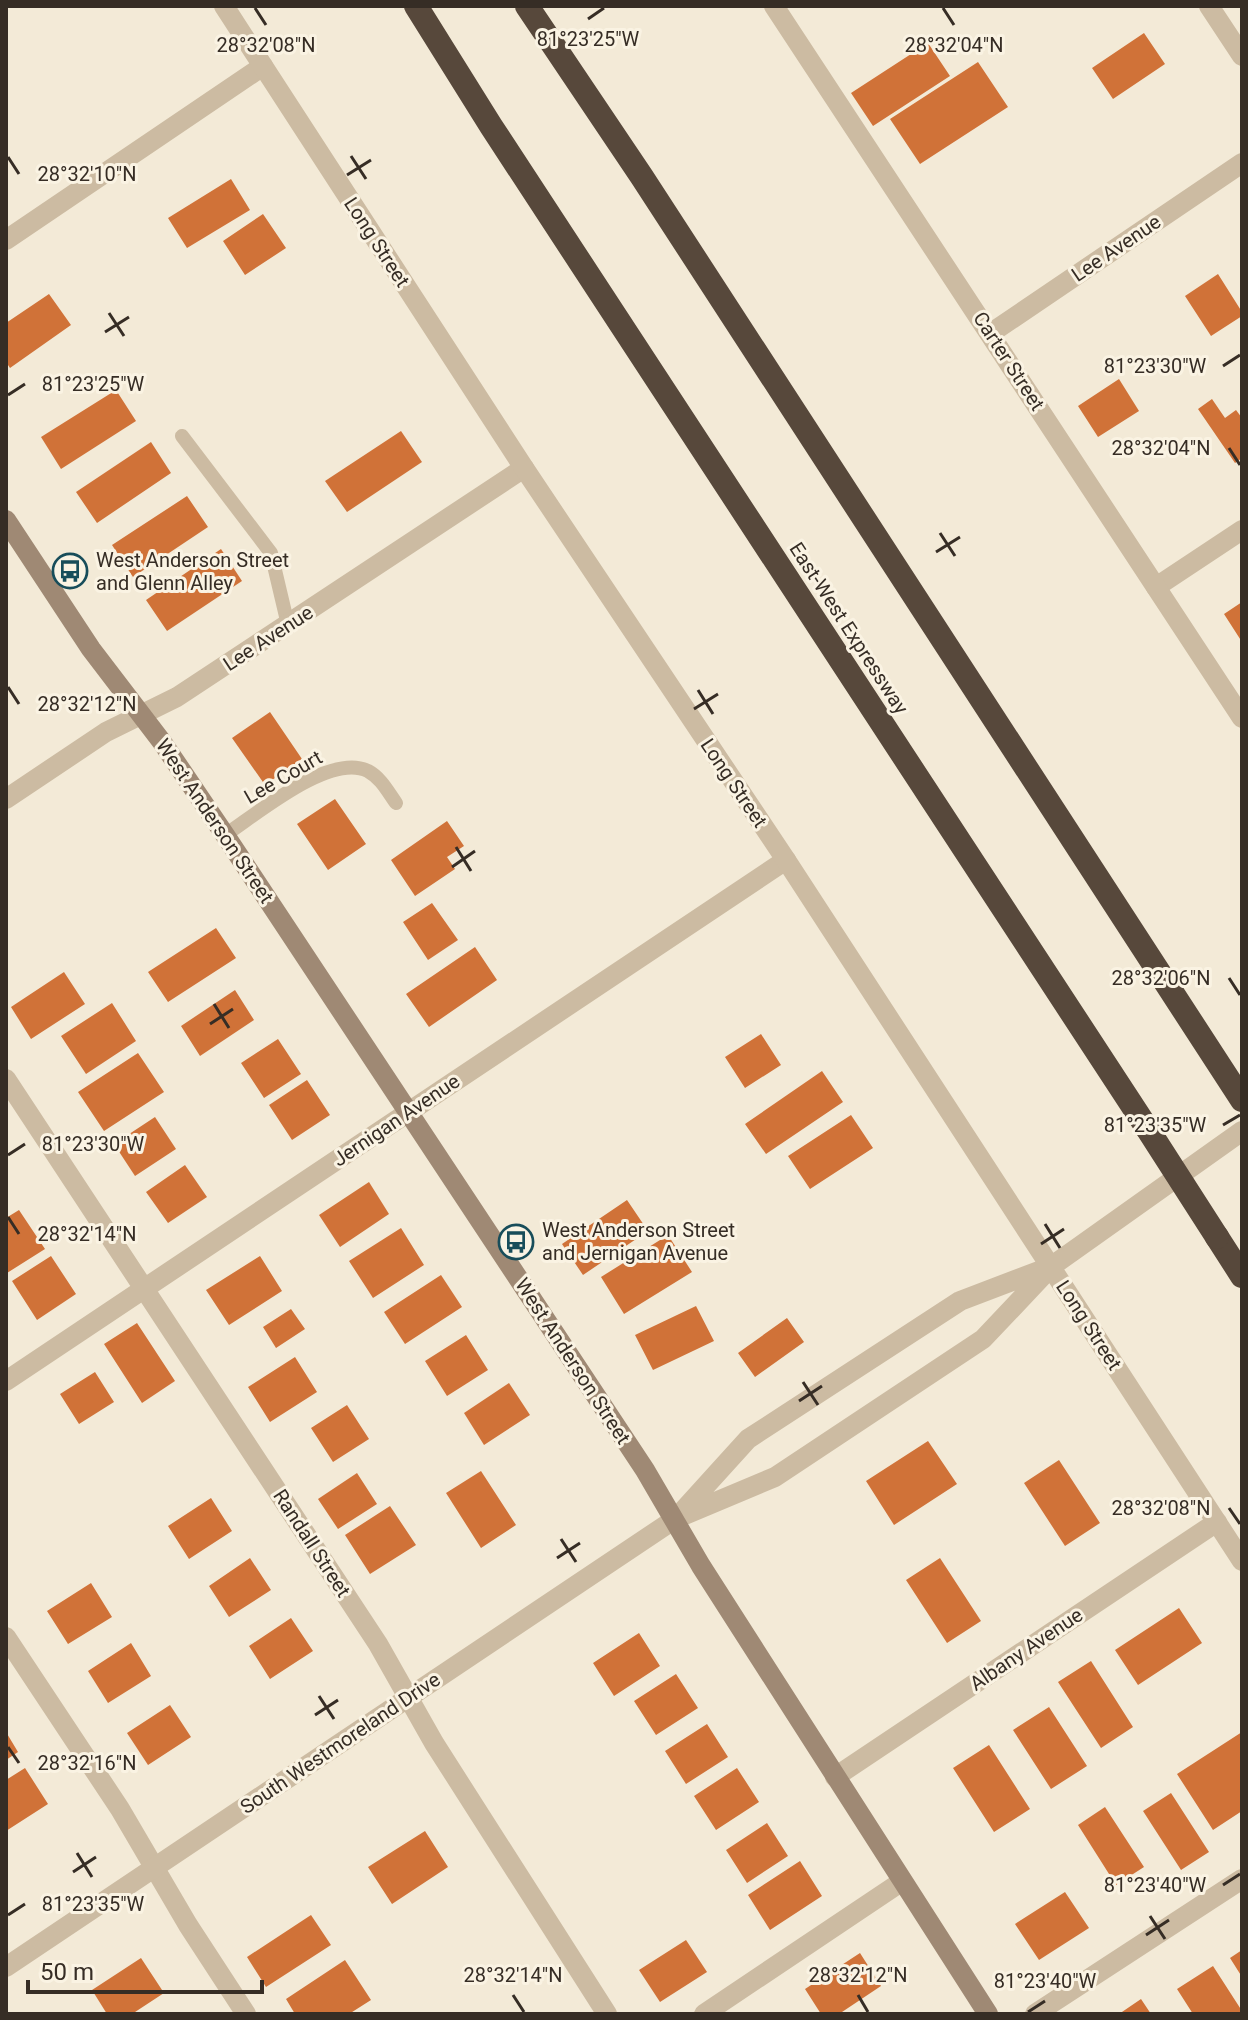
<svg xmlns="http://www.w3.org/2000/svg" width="1248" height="2020" viewBox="0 0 1248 2020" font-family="Roboto,sans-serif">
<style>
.building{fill:#d07238}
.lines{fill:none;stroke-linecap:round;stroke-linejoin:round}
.service{stroke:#ccbba2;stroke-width:14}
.minor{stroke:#ccbba2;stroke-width:20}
.tertiary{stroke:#ccbba2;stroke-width:20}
.secondary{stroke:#9f8974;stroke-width:20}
.motorway{stroke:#57483b;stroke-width:24}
.motorway-bridge{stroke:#57483b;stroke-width:24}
.ticks{fill:none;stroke:#362d25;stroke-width:3}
.labels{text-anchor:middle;stroke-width:6;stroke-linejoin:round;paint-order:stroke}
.street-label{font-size:20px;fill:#362d25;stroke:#faf3e3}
.poi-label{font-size:20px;fill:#362d25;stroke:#faf3e3;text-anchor:start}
.ticks-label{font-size:20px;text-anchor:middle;fill:#362d25;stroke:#faf3e3;stroke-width:6;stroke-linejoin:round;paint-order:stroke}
</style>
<rect width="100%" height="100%" fill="#f3ead7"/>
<path class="building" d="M1144,33L1165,64L1113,99L1092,68Z
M928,43L950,76L873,126L851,93Z
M978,62L1008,107L920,164L890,119Z
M231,179L250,210L187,248L168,218Z
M263,214L286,248L245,275L223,241Z
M1218,274L1242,312V316L1211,336L1185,296Z
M49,294L71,325L10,368L6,362V323Z
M1119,379L1139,411L1098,437L1078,406Z
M116,390L136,421L61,469L41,437Z
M1212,399L1225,418L1236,410L1242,418V458L1235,463L1198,409Z
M401,431L422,462L347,512L325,481Z
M151,442L171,473L97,523L76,492Z
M187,496L208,527L133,577L112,545Z
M221,549L242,581L167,631L146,600Z
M1242,602V642L1224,614Z
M270,712L302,759L265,785L232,738Z
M335,799L366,844L328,870L297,824Z
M447,821L464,846L447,857L455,869L415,896L391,860Z
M432,903L458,940L428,960L403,922Z
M216,928L236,958L168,1002L148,972Z
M475,947L497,980L429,1027L406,994Z
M64,972L85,1004L31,1039L11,1007Z
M235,990L254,1020L200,1056L181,1026Z
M112,1003L136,1041L86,1074L61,1036Z
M761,1034L781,1065L745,1088L725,1057Z
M278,1039L301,1074L264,1098L241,1063Z
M138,1053L164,1092L104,1131L78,1092Z
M822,1071L843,1102L766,1154L745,1124Z
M307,1080L330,1115L292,1140L269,1105Z
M851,1115L873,1148L810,1189L788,1156Z
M155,1117L176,1149L135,1176L114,1144Z
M185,1165L207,1197L168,1223L146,1192Z
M369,1182L389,1214L340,1247L319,1215Z
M627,1200L648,1231L583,1275L562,1244Z
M19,1210L45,1249L7,1273L6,1218Z
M401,1228L424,1265L373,1298L349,1261Z
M668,1235L692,1272L624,1314L601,1277Z
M51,1256L76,1294L37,1320L12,1281Z
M260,1256L282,1291L229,1325L206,1290Z
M441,1275L462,1307L405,1344L384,1312Z
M696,1306L714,1341L653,1370L635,1335Z
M291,1309L305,1329L276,1348L263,1327Z
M787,1318L804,1342L755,1377L738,1353Z
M137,1323L175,1381L142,1403L104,1344Z
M466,1335L488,1370L447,1396L425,1361Z
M295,1357L317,1392L270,1422L248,1387Z
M95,1372L114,1402L79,1424L60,1394Z
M509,1383L530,1415L484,1445L464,1413Z
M347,1405L369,1439L333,1462L311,1428Z
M928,1441L957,1484L894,1525L866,1481Z
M1059,1460L1100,1523L1065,1546L1024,1483Z
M481,1471L516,1525L481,1548L446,1493Z
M357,1473L377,1504L338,1529L318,1499Z
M211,1498L232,1531L189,1559L168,1526Z
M390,1506L416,1545L370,1574L345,1535Z
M250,1558L271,1590L229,1617L209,1586Z
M940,1558L981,1621L947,1643L906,1580Z
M91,1583L112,1617L68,1644L47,1611Z
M1179,1608L1202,1643L1138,1685L1115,1650Z
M291,1618L313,1651L270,1679L249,1646Z
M639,1633L660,1666L614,1696L593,1663Z
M131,1643L151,1676L108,1703L88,1671Z
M1091,1661L1133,1727L1101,1748L1058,1682Z
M676,1674L698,1708L656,1735L634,1701Z
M170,1705L191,1737L148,1765L127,1733Z
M1049,1707L1087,1766L1051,1789L1013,1730Z
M707,1724L728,1757L686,1784L665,1751Z
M6,1732L18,1752L6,1760Z
M1242,1732V1811L1213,1830L1177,1774Z
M989,1745L1030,1809L994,1832L953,1768Z
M25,1768L48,1804L6,1831V1780Z
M737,1768L759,1802L716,1830L694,1796Z
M1171,1793L1209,1852L1181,1870L1143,1811Z
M1105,1807L1144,1867L1116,1885L1078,1825Z
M767,1823L788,1856L747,1883L726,1850Z
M425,1831L448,1867L392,1904L368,1867Z
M800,1861L822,1896L770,1930L748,1895Z
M1065,1892L1089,1928L1039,1960L1015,1924Z
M311,1915L331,1945L266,1987L247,1957Z
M686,1940L707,1972L660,2002L639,1970Z
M1242,1950V1977L1230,1958Z
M860,1953L881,1986L839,2014H821L805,1989Z
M141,1958L164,1993L132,2014H107L92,1990Z
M345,1960L371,2000L349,2014H295L286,1999Z
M1213,1966L1242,2011V2014H1193L1177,1989Z
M1141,1999L1151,2014H1119Z"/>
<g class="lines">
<path class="service" d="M182,436L271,553L288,625
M225,835C257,814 330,752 368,771C381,778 388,792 396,803"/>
<path class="minor" d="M1209,6L1242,56
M6,240L263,66
M991,333L1242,163
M1156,587L1242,530
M6,799L106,732L177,697L524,468
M6,1079L378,1644L434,1743L607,2014
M6,1381L786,860
M6,1637L120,1809L188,1925L246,2014
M835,1777L1217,1522
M704,2014L901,1882
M1035,2014L1242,1879"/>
<path class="tertiary" d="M224,6L524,468L786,860L1242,1561
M774,6L1242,718
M680,1514L748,1439L960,1301L1044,1269
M6,1967L675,1519L775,1477L983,1339L1052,1266L1242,1131"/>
<path class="secondary" d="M6,520L91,649L162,742L225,835L645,1470L701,1566L988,2014"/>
<path class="motorway" d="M416,6L491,126L1147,1128
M527,6L642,177L1242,1100
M1217,1237L1242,1276"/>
<path class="motorway-bridge" d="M1147,1128L1217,1237"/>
</g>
<path class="ticks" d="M255,8L266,25M943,8L954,25M588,19L604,8M351,156L366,179M8,157L19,174M347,175L371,160M109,313L124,336M105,332L129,317M1223,366L1240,355M8,395L25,384M1229,448L1240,465M940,533L955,556M936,552L960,537M8,687L19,704M698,690L713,714M694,709L718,694M456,847L471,871M452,867L475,851M1229,978L1240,995M214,1004L229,1028M210,1024L233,1009M1223,1125L1240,1115M8,1155L25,1144M8,1217L19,1234M1045,1224L1060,1248M1041,1244L1064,1229M803,1382L818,1405M799,1401L822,1386M1229,1508L1240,1524M561,1539L576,1562M557,1558L580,1543M319,1696L334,1719M315,1715L338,1700M8,1747L19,1763M77,1853L92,1877M73,1872L96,1857M1223,1885L1240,1874M8,1915L25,1904M1150,1916L1165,1939M1146,1935L1169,1920M513,1995L524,2012M858,1995L868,2012M1028,2012L1045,2001"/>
<defs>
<g id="bus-ring" transform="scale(1.8)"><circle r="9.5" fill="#faf3e3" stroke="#184d5a" stroke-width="1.5"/><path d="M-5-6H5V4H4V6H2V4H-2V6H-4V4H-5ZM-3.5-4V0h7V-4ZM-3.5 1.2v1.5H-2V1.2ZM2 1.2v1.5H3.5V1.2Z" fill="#184d5a"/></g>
</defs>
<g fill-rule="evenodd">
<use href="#bus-ring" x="70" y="571"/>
<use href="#bus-ring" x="516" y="1242"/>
</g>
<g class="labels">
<g class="street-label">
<text transform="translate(377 242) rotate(57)" y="7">Long Street</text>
<text transform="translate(1116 248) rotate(-34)" y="7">Lee Avenue</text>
<text transform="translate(1009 361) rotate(57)" y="7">Carter Street</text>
<text transform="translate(849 628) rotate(57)" y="7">East-West Expressway</text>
<text transform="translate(268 638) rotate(-33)" y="7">Lee Avenue</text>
<text transform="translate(283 777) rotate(-30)" y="7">Lee Court</text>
<text transform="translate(734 783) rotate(56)" y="7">Long Street</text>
<text transform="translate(215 821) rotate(56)" y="7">West Anderson Street</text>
<text transform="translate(396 1120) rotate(-34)" y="7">Jernigan Avenue</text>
<text transform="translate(1089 1325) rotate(57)" y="7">Long Street</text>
<text transform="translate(573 1361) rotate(57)" y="7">West Anderson Street</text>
<text transform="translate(312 1543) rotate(57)" y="7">Randall Street</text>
<text transform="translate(1026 1649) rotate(-34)" y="7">Albany Avenue</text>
<text transform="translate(340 1743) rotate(-34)" y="7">South Westmoreland Drive</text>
</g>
<g class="poi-label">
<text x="96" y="567">West Anderson Street<tspan x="96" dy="23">and Glenn Alley</tspan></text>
<text x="542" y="1237">West Anderson Street<tspan x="542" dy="23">and Jernigan Avenue</tspan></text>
</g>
</g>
<g class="ticks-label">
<text x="588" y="46">81°23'25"W</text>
<text x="266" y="52">28°32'08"N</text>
<text x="954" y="52">28°32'04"N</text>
<text x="87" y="181">28°32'10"N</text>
<text x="1155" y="373">81°23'30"W</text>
<text x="93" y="391">81°23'25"W</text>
<text x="1161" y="455">28°32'04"N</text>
<text x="87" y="711">28°32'12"N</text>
<text x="1161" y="985">28°32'06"N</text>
<text x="1155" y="1132">81°23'35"W</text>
<text x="93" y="1151">81°23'30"W</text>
<text x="87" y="1241">28°32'14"N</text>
<text x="1161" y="1515">28°32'08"N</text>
<text x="87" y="1770">28°32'16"N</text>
<text x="1155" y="1892">81°23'40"W</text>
<text x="93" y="1911">81°23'35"W</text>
<text x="513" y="1982">28°32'14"N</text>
<text x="858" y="1982">28°32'12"N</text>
<text x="1045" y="1988">81°23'40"W</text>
</g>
<rect width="1248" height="2020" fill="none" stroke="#362d25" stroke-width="16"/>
<path d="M28 1980v12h234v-12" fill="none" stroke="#362d25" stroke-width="4"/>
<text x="40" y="1980" font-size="24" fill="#362d25" stroke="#faf3e3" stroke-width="6" paint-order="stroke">50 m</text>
</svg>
